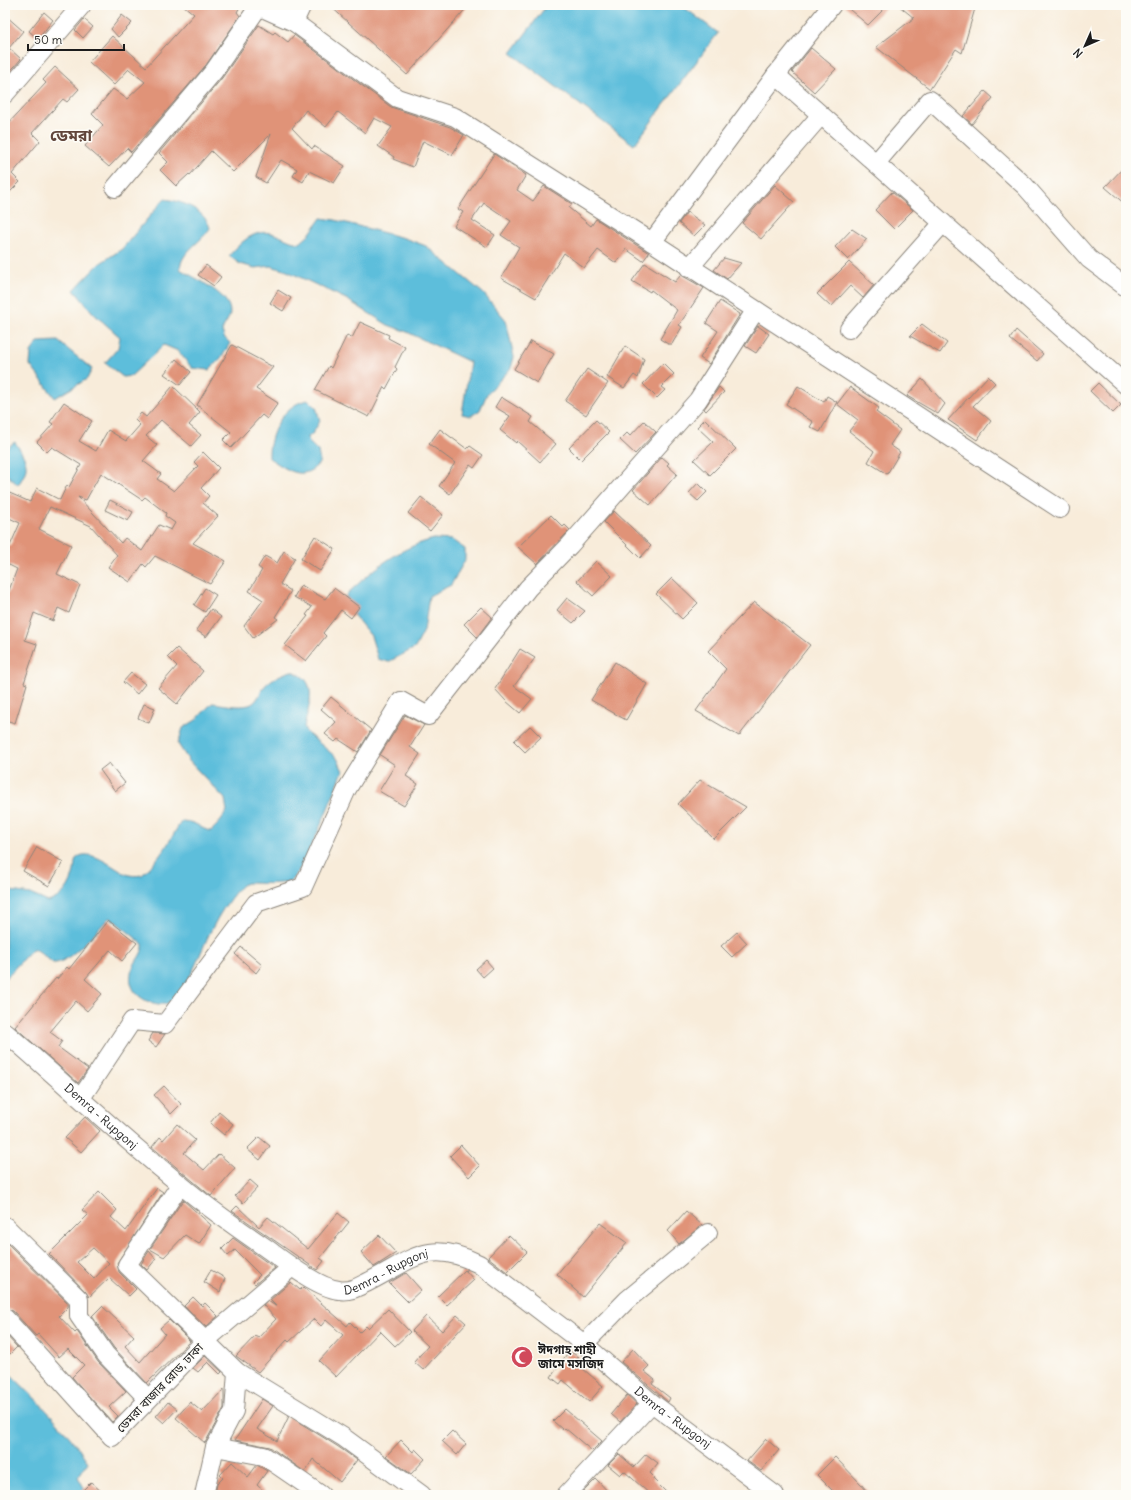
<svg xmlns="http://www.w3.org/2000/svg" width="1131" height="1500" viewBox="0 0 1131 1500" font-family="Delius,'Noto Sans Bengali',sans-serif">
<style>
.water{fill:#5dbedb;stroke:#3c6d7c}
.building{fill:#e09378;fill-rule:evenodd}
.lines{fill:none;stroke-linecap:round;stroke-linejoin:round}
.minor-casing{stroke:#8a847b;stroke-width:20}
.minor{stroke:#fff;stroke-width:18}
.labels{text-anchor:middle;stroke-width:3;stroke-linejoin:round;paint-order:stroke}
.street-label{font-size:12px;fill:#1c1c1c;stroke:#fdfcf7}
.poi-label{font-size:12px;font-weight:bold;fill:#1c1c1c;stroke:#fdfcf7;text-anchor:start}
.district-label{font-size:16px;font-weight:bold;fill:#61463c;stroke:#fdfcf7}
</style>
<rect width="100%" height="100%" fill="#fdfcf7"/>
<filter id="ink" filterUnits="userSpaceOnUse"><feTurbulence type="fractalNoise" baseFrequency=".025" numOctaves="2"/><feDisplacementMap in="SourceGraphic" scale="8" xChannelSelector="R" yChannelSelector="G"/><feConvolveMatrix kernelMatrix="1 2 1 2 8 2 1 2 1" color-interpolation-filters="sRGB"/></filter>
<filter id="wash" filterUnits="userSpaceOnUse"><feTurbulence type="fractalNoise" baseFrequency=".012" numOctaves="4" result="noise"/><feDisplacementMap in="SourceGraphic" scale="16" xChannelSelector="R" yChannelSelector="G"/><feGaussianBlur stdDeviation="0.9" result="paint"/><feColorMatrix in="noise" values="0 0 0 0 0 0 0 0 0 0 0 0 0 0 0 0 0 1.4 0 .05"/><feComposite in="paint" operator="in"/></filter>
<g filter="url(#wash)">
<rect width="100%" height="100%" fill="#f8ecda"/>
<path class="water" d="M547,5H681L718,33L634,145L511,53Z
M164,199C182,201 204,209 210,228C202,242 181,251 180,269C193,278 237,296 229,317C227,322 223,326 222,331L224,337L230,343L222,357L209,370L192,368L178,351L164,345L131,376L123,377L105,363L118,348L120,337L94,314L74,290L99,264L122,249Z
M321,218L335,220L404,238L426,246L483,293L506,320L514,357L511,368L487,394L480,410L471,416L462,414L470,362L407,332L388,325L346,299L287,271L271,266L255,268L240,264L229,256C239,244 255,227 274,234C284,237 289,242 300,243L308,236Z
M58,341L92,369L87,379L55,398L30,365L31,352L38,342Z
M309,400L316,407L320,421L313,433L308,437L309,442L318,451L320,462C303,483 288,470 269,458C268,435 283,403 309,400Z
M15,442C27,461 31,466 18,485L5,473V449Z
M434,539L452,540L465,549V560L451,585L429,596L424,631L415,648L388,662L378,659L371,636L351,612L346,595C373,570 397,548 434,539Z
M291,671C320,680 309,704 304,727L306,732L337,758L343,771C335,790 303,874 290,881C281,885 257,883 247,883L242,885C232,895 221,911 214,925C202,945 189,992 168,1003C161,1006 153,1003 147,1001C141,998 134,993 132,986C125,967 145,956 143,944L111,918H109C97,930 68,965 53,963L36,949H32L5,979V890L30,894L48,902C63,897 70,887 74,871C75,867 74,859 78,857C91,848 115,869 126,874C131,876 136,876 142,875C154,864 164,851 172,837C176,831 177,827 182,821C199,822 199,829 211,831L218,824L227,811L225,799L189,761L178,744L183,728L196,720L212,703C223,704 238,708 249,705C257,703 260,693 264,687C270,679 282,674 291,671Z
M5,1369C35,1398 65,1427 88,1462L78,1477L88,1495H5Z"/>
<g id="blocks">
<path class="building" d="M183,5H241L237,12L240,16L206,65L131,152L127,148L109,167L85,146L103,125L92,114L113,89L127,99L145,82L129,69L114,85L89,62L112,36L146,67L194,14Z
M329,5H469L407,75Z
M844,5H888L868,25Z
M898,5H976L962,53L956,49L930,89L876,47L914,18Z
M44,12L53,20L38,39L29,31Z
M5,15L23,31L9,48L21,59L7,75L5,73Z
M122,15L132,23L118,37L111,29Z
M84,19L93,27L83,38L75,30Z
M259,25L273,34L275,32L288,42L294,35L391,107L450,127L464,135L452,155L423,141L413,167L393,159L394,157L378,146L392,127L374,118L365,133L338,112L326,127L306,110L292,128L312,149L314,146L345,166L334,183L309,171L303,182L293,176L297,169L281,160L266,183L256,177L271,134L233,172L211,151L190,175L189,174L176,186L160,170L168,162L159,153L222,78Z
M811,48L836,69L814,92L792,72Z
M55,67L79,89L67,102L63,99L32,133L40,141L12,174L20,182L5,197V127L46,83L43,80Z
M985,91L993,98L972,124L963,116Z
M494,154L526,175L517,190L533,201L544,186L572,204L569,208L591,226L596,219L649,253L643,261L626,249L616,263L598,250L584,268L564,253L536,298L501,278L519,247L501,235L511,221L484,203L472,220L495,235L487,247L454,226L463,212L458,209Z
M1126,165V205L1105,187Z
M775,185L794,202L761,239L742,223Z
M892,192L913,210L894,229L875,210Z
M687,212L705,225L694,236L679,223Z
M852,229L867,239L848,260L835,247Z
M724,258L741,263L727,279L714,270Z
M849,262L874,285L863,298L850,286L831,307L817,294Z
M645,263L675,282L681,275L704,288L679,325L682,327L672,344H668L660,339L677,310L651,290L650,292L632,281Z
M206,265L221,277L214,286L198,275Z
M278,290L291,298L283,311L270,303Z
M720,301L740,314L709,364L700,358L718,331L706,323Z
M360,322L389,335L388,338L405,347L395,367L397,369L386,389L384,387L369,417L315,390L329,366L331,368L347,335L352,338Z
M922,324L947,343L940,353L910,336Z
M758,326L769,334L756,353L745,346Z
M1016,330L1043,354L1037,361L1010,339Z
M531,341L554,354L537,383L514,369Z
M232,345L273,367L256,389L278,403L267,419L262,415L231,448L223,440L231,432L197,405Z
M625,346L644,359L638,378L634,375L624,388L607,377Z
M176,359L191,372L180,385L164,374Z
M663,363L674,374L661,387L665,390L657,398L643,384Z
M587,369L608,383L586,415L565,401Z
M988,376L995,383L973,406L991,421L977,440L948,420Z
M922,379L945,404L938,414L907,396Z
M1098,383L1121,405L1113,413L1090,391Z
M173,386L200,412L189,425L201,435L191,446L161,420L146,436L157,445L143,461L161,474L157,479L174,491L198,466L194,462L203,452L219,468L201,488L209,496L203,503L218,516L193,543L226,561L210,584L155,556L146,567L143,564L130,582L108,567L117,555L91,526L50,507L39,529L71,545L57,574L80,585L69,613L58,608L53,621L34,613L25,640L37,644L24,683L27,684L15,723L5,720V592L8,593L17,569L5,563V543L10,546L20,523L5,516V491L30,502L37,488L60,500L67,485L69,487L81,465L52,447L47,452L37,442L53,424L50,422L64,402L92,421L79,441L96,451L108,430L126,441L140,425L135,420L141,413L146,417ZM101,473L142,500L145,497L166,513L165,516L175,523L171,530L159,525L142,551L125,538L121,543L78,497L86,500Z
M798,386L824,402L827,396L837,402L820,432L810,427L813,422L786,404Z
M719,387L724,392L706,411L704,409Z
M850,387L879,408L876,412L900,430L890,445L900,452L887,474L868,462L874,451L849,431L858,420L837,404Z
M501,397L533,417L530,422L556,444L540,462L517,441L516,443L500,430L510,416L495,407Z
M705,419L736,449L710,475L694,460L713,442L697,427Z
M596,420L609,432L581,460L569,448Z
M644,421L656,432L635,454L620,440L627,433L630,436Z
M440,429L467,449L470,446L483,455L474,468L470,465L450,494L439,486L455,463L429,444Z
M662,457L669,463L667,465L677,474L650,505L633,490Z
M698,483L707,492L698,501L689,493Z
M421,497L443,515L430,531L408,513Z
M110,500L133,512L128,521L105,510Z
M614,511L651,546L640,558L604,522Z
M551,515L563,527L565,525L570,530L537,564L518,547Z
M315,536L335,549L320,571L301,559Z
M284,551L295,558L280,584L291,591L275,617L278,619L253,638L244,626L263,600L249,591L262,570L258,567L265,556L277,563Z
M596,561L612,576L593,596L577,581Z
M672,578L698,603L682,619L656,594Z
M301,585L325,599L334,588L359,607L351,618L341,610L323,633L326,636L306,661L285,645L308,616L306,615L312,607L294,597Z
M205,588L216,595L205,612L194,605Z
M567,598L585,611L573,623L557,610Z
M754,602L810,645L739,736L696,711L726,669L708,651Z
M481,607L492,617L477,637L464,624Z
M211,609L221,617L206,637L196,630Z
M177,648L203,671L177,704L158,688L177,666L168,657Z
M520,649L535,658L514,686L532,699L520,713L506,701L495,689Z
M615,662L647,684L626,720L591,700Z
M131,673L145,684L137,694L123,682Z
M331,697L371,730L358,752L338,739L335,742L325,734L336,722L321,709Z
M144,704L155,708L149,723L138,718Z
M405,715L424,725L410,747L420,754L406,776L418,784L404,806L379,791L395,765L380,755Z
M530,726L541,737L525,752L514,741Z
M109,763L125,783L115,791L100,770Z
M700,780L746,807L714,839L678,804Z
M37,847L63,862L49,886L23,871Z
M108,920L137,943L122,961L110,950L85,979L102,994L87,1011L76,1001L50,1032L62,1041L58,1047L88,1069L78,1083L15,1027L56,978L57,979L67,967L69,969Z
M737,932L747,943L732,957L721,946Z
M241,947L262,965L256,973L235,954Z
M486,960L493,968L483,977L476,969Z
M153,1033L165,1034L156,1047L148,1041Z
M164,1086L181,1104L171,1114L154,1095Z
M219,1112L233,1124L224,1135L210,1123Z
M85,1117L100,1131L81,1152L65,1138Z
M177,1124L195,1140L184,1153L204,1170L219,1154L235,1168L211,1196L152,1147L160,1137L163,1140Z
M259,1137L270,1146L260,1160L247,1149Z
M461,1145L480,1166L469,1177L450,1156Z
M250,1180L258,1187L243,1203L235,1196Z
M157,1188L163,1192L117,1263L119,1272L136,1289L129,1296L109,1278L89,1297L86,1292L49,1254L88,1215L82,1210L99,1192L117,1210L111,1217L126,1231ZM93,1248L109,1263L94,1279L77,1262Z
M183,1200L211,1225L199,1244L185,1235L164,1257L150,1249Z
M237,1206L259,1227L268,1217L308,1249L338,1213L349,1222L320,1258L324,1261L317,1270L232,1211Z
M686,1211L702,1225L679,1244L668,1231Z
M600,1223L627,1243L583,1297L557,1274Z
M379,1235L396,1253L374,1267L361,1252Z
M509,1235L527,1252L507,1272L488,1257Z
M233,1238L275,1268L255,1284L253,1282L260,1275L235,1250L228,1256L222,1249Z
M5,1241L68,1303V1307L59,1316L75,1333L77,1331L98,1362L126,1391L109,1407L118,1416L112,1422L72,1377L84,1365L68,1349L59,1357L38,1334L36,1336L13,1311L5,1308Z
M149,1251L156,1259L147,1270L141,1264Z
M211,1270L225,1278L220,1292L204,1282Z
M465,1270L474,1280L447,1305L438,1296Z
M406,1273L421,1290L408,1302L389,1283Z
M291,1282L300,1290L303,1287L347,1326L350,1322L360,1332L366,1326L368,1328L388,1309L410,1332L395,1346L380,1331L336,1377L319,1361L343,1335L326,1320L321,1326L314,1319L289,1342L287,1340L258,1372L236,1356L255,1336L258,1338L276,1319L263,1305L268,1301L277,1307L270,1300Z
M193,1297L202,1306L205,1303L218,1316L206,1327L184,1306Z
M102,1306L134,1336L125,1346L140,1362L165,1334L160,1328L169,1320L190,1341L147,1383L114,1348L92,1316Z
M457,1315L466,1323L423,1370L414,1362L428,1346L412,1331L426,1316L442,1331Z
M5,1334L17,1347L10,1354L5,1350Z
M633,1349L649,1366L644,1371L655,1380L652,1384L670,1398L668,1402L621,1362Z
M569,1351L579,1357L575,1362L603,1386L589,1402L563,1380L560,1384L551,1377Z
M205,1356L222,1372L220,1374L208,1362L198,1372L193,1368Z
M224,1389V1408L205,1443L176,1418L190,1402L202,1412Z
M627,1395L637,1404L620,1422L611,1414Z
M262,1399L273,1406L257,1429L277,1441L289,1416L337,1446L357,1460L340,1482L313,1459L305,1472L270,1447L235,1440Z
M168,1402L177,1409L164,1423L156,1416Z
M565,1409L602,1441L592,1451L565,1428L563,1430L553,1421Z
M452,1431L466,1444L457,1455L442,1441Z
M766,1439L779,1450L761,1471L747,1461Z
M401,1440L413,1452L415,1449L425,1459L411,1474L386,1456Z
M619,1454L634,1467L646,1454L658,1463L650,1473L654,1477L653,1479L669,1495H651L624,1471L620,1475L608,1465Z
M835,1457L861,1484L870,1495H837L817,1475Z
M232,1462L248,1477L257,1465L267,1471L257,1485L268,1495H215L217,1484L223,1478L220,1475Z
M596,1479L598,1481L611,1495H580Z
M91,1482L105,1495H78Z"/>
</g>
</g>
<g filter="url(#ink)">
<use href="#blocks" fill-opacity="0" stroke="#8a847b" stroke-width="1"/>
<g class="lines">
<g class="minor-casing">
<g id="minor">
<path d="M256,5L294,22"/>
<path d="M302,5L294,22L397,98L455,117L652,242L1060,509"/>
<path d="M776,75L1126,385"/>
<path d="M5,94L82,5"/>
<path d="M876,163L930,100L1025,186L1089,259L1126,287"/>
<path d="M115,188L214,71L259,6"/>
<path d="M652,242L776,75L832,5"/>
<path d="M689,268L821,115"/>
<path d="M849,329L943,223"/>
<path id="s1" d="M5,1032C64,1083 121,1137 181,1185C208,1208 237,1228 266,1248C284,1261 318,1288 339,1290C350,1292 358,1287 368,1282C412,1260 428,1238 479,1264L584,1344L652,1403L775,1495"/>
<path d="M81,1098L132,1021L165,1024L256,903L303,887L347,789L401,701L428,716L528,588L570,545L698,400L755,311"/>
<path d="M180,1185L127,1265L237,1372L234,1411L215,1447L204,1495"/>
<path d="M5,1226L79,1299V1316L106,1355L148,1399"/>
<path d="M5,1318L112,1437L205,1341L292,1267"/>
<path d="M584,1344L627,1300L708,1233"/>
<path d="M237,1372L343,1437L422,1495"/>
<path d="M215,1447L264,1456L321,1495"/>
<path d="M566,1495L652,1403"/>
</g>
</g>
<use href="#minor" class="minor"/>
</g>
</g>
<defs>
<g id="mosque-disc" transform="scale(1.15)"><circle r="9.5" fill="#d1495b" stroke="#fdfcf7"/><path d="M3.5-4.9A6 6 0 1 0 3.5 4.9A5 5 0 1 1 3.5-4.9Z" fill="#fff"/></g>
</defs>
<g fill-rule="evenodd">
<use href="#mosque-disc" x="522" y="1357"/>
</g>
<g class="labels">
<g class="street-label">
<text dy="4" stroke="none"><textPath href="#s1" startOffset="128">Demra - Rupgonj</textPath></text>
<text dy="4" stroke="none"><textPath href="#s1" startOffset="475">Demra - Rupgonj</textPath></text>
<text transform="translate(160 1388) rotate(-46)" y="4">ডেমরা বাজার রোড, ঢাকা</text>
<text dy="4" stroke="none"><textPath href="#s1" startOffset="822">Demra - Rupgonj</textPath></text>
</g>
<g class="poi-label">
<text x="538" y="1354">ঈদগাহ শাহী<tspan x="538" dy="14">জামে মসজিদ</tspan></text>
</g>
<g class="district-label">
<text x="71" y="141">ডেমরা</text>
</g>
</g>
<rect width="1131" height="1500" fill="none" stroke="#fdfcf7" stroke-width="20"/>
<g transform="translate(1085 46) rotate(225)" stroke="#fdfcf7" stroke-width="3" paint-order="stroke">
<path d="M0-3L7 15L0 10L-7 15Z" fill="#1c1c1c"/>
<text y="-6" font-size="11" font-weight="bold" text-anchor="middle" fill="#1c1c1c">N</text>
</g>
<path d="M28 44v6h96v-6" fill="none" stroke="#1c1c1c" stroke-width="2"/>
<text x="34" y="44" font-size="12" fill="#1c1c1c" stroke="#fdfcf7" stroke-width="3" paint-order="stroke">50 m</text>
</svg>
